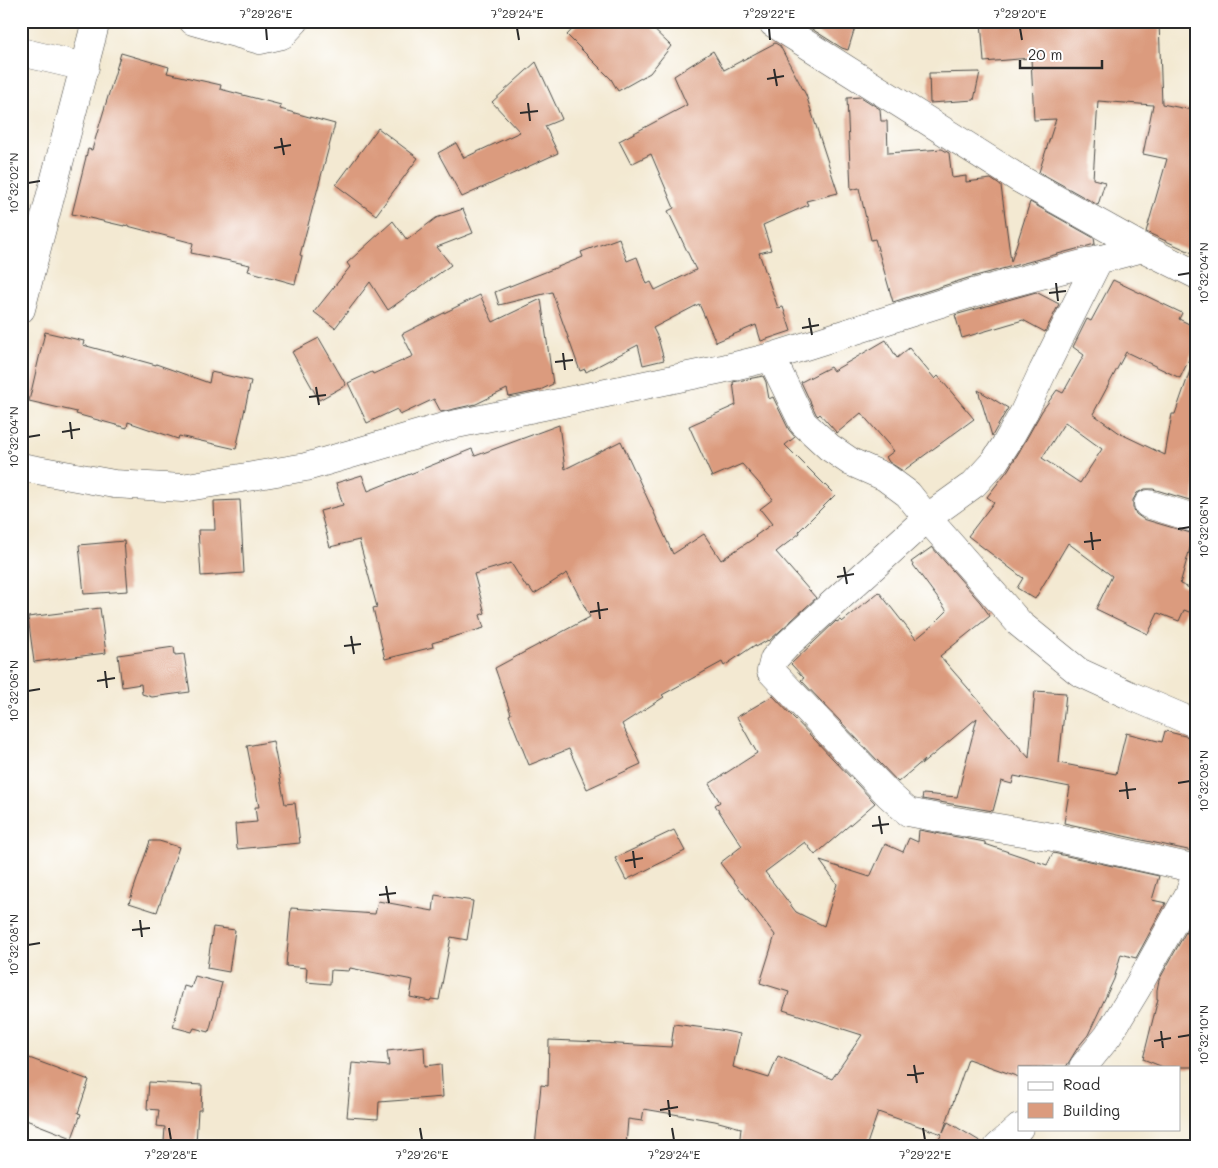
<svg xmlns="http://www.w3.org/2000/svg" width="1218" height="1168" viewBox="0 0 1218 1168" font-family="Mali,sans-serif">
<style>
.building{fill:#db9b7e;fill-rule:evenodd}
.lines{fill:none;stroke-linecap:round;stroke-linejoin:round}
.minor-casing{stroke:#494844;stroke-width:29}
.minor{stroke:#fff;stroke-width:28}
.ticks{fill:none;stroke:#2b2b2b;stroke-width:2}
.neatline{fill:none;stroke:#2b2b2b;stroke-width:2}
.ticks-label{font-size:12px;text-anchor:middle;fill:#2b2b2b}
</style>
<rect width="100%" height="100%" fill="#fff"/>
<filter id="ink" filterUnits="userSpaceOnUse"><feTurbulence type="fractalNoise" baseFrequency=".02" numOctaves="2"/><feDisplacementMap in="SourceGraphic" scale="10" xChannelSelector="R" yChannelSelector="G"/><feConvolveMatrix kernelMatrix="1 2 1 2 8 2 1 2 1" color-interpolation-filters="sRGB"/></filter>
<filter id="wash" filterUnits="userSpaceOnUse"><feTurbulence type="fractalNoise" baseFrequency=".0096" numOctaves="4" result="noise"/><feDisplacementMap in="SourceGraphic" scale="20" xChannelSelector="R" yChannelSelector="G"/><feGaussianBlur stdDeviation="1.12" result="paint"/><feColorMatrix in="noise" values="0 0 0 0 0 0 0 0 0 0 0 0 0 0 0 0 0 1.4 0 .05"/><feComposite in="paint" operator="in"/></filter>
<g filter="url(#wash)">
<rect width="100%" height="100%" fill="#f3e9d2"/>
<g id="blocks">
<path class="building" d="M580,21H645L671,46L650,73L618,91L611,79L567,35Z
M799,21H857L848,50L842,48Z
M981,21H1159L1162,104L1197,111V133L1191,162L1197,164V255L1146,232L1167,159L1143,154L1153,105L1098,101L1093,179L1105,182L1098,205L1039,172L1056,119L1034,120L1031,58L984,62Z
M775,43L780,46L806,95L838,193L806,201L808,205L763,225L771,250L759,253L778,308L783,307L791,331L761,341L756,325L716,342L699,304L653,328L658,338L664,360L643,365L638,345L586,372L585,369L580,371L552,292L499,305L495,292L583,257L581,252L619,238L627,261L637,257L647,284L651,282L655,290L696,270L668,211L674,208L651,154L631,164L619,141L687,105L674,76L713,51L724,70Z
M121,53L169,67L167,73L221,85L220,89L281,105L280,109L335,124L300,255L302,256L295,284L248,271L250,265L191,253L193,243L124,225V226L72,214L88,149L92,150Z
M536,62L562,119L545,126L558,153L462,197L438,153L456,143L464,158L520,132L492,102Z
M980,72L974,100L930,103L929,73Z
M861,97L880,109L881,121H887L888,153L942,149L949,153L952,178L966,176V182L991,179L1001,186L1011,262L1030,202L1094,238L1095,244L968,278L893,302L875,239L871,240L859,188L851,190L847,98Z
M378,128L418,158L376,215L336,185Z
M463,209L473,233L437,247L451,265L388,310L370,282L335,328L314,312L350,267L347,263L393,221L407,240L436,218Z
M1113,280L1182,313L1179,319L1197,328V343L1180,378L1126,352L1093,414L1121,434L1165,455L1172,414H1175L1193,362H1197V466L1193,501L1153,489H1145L1137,493L1133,500V507L1136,514L1143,519L1194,534L1180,584L1197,591V615L1184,610L1179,621L1158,613L1148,634L1096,609L1112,576L1068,543L1035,599L1017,588L1023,578L968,536L994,502L987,497L1008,470L1019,452L1042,411L1057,390L1063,393L1084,355L1073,347L1087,319L1091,321ZM1065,422L1102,449L1080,483L1042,458Z
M1036,292L1059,304L1045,332L1023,320L962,338L955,315Z
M480,295L493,322L541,299L553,384L538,391L509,397L507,389L476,404L441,412L434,399L400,415L397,409L367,423L348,383L372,372L373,374L413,356L402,334Z
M45,332L84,341L83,345L156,365V364L209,383L211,372L251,381L236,449L179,436L178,439L128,422L127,428L76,414L77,412L29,401Z
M319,338L346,385L319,400L292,352Z
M886,340L897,358L909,348L935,379L938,376L974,419L903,471L889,462L886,457L894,451L861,413L837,433L820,414L818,416L816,414L801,382L830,367L833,371Z
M763,376L766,382L769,399L773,397L789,430L795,437L785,445L835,495L799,531L800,533L776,552L816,598L769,641L768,640L756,647L755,645L724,666L722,662L662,695L664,697L622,724L641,764L587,789L569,749L529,765L509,715L511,714L495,668L590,617L567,573L534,594L529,587L527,588L511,563L474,574L485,613L480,615L484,628L432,643L433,647L385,659L373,608L377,607L359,540L330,547L320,511L343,505L336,483L362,475L368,491L472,449L475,456L559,425L565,469L621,441L673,554L704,534L721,560L756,537L755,536L772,524L760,509L773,499L742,464L712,477L689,426L736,405L733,382Z
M978,390L1008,408L992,436Z
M240,500L244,573L201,576L198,530H215L214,501Z
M124,541L128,591L84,594L79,545Z
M932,547L980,602L990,616L940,656L1029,758L1035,691L1066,693L1059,763L1116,774L1126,733L1162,742L1165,731L1197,739V852L1064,823L1070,787L1014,776L1012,784L1001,781L993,811L922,799L923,794L957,797L977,718L921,765L924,760L898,782L801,680L804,678L791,664L836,621L837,622L840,620L842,622L879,592L916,639L934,624L947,611L911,562Z
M100,608L106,653L34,662L28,617Z
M174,647L175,655L184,654L190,692L152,697L142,694L141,684L122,687L118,655Z
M773,696L875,803L815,855L805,842L765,872L796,912L824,926L837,884L820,861L870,877L885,844L903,852L909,838L918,842L919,830L985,842V844L1047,865L1053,853L1159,876L1152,900L1166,903L1136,958L1121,954L1114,979L1088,1035L1078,1047L1066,1067H1019V1077L968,1059L943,1132L948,1122L983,1143V1147H934L942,1134L878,1112L866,1147H739L741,1128L715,1121L644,1109L642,1121L628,1119L626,1146L594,1144V1147H535L541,1085L548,1086L549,1040L601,1042V1043L671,1047L674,1024L720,1030L740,1034L733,1067L769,1078L778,1056L832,1079L862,1035L783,1010L789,992L760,983L775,935L720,863L742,846L715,805L720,802L709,784L757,753L737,717Z
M273,741L285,804L295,803L300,843L237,849L235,824L257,822L255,807H259L247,746Z
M674,830L685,851L626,880L615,858Z
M150,841H159L179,847L157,912L129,903Z
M435,895L473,901L467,940L451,937L439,1000L431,999L430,1001L410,997L413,980L350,968L349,971L331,970L330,984L306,982L307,968L286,966L291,908L375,914L378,901L433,911Z
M1197,912V1067H1163L1143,1059L1158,999H1157V990L1159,980Z
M213,927L235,930L229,972L207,968Z
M195,976L222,983L209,1032L194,1028L192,1032L173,1027L184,986L191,988Z
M424,1047L425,1066L441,1064L443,1097L379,1102L378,1119L347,1117L352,1063L389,1066L387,1051Z
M21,1055L89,1080L78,1113L81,1114L72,1138L21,1118Z
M149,1082L202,1085L201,1110H198L196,1144L164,1142L165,1127L157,1126L159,1110L147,1109Z"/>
</g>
</g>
<g filter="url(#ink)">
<use href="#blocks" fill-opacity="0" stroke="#494844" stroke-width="1"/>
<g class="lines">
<g class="minor-casing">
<path id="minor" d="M193,21L260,40L282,35L295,21
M773,23L1018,178L1143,248L1197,275
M21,52L85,67
M1099,259L1043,371L1024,412L1006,444L995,461L974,484L927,518L788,644L774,659L771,671L889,795L908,812L944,819L1053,837L1197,869
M21,309L96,21
M771,357L803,423L829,447L851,462L885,477L908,494L927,518L1020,624L1079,672L1129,695L1197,724
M21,467L114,484L182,488L306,467L447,426L722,369L771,357L973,293L1143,248
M1148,504L1197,519
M1083,1067L1108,1036L1137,988L1189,894L1195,878L1197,877
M998,1147L1019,1128"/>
</g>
<use href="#minor" class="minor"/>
</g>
</g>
<path class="ticks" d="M266,28L267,40M517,28L519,40M769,28L770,40M1020,28L1022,40M774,69L777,86M767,79L784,76M528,103L530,121M520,113L538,111M281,138L284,155M274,148L291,145M28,183L40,181M1178,275L1190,273M1056,283L1058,301M1049,293L1066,291M809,318L812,335M802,328L819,325M563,353L565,370M555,362L573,360M316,387L319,405M309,397L326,395M70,422L72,439M62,432L80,429M28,437L40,435M1178,529L1190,527M1091,532L1093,550M1084,542L1101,540M844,567L847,584M837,577L854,574M598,602L600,619M590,612L608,609M351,636L354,654M344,646L361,644M105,671L107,688M97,681L115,678M28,691L40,689M1126,782L1128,799M1178,783L1190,781M1119,791L1136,789M879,816L882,834M872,826L889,824M633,851L635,868M625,861L643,858M386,886L389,903M379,895L396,893M140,920L142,937M132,930L150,928M28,945L40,943M1161,1031L1163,1048M1178,1037L1190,1035M1154,1041L1171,1038M914,1065L917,1083M907,1075L924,1073M668,1100L670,1117M660,1110L678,1107M169,1128L171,1140M420,1128L422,1140M672,1128L674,1140M923,1128L925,1140"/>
<rect width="1218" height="1168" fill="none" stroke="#fff" stroke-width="55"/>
<rect x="1018" y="1066" width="162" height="65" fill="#ffffff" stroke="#aaaaaa"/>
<rect x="1028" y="1082" width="25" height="8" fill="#ffffff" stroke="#aaaaaa"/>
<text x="1063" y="1090" font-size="15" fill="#2b2b2b">Road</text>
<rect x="1028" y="1103" width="25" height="15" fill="#db9b7e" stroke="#aaaaaa"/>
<text x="1063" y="1116" font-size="15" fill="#2b2b2b">Building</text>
<path d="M1020 60v8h82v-8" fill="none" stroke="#2b2b2b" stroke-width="2.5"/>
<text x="1028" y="60" font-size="15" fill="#2b2b2b" stroke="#ffffff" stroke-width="4" paint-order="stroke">20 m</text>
<rect x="28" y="28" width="1162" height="1112" class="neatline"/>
<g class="ticks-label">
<text x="266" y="18">7°29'26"E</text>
<text x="517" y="18">7°29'24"E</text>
<text x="769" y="18">7°29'22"E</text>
<text x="1020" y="18">7°29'20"E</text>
<text transform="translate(14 183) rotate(-90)" y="4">10°32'02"N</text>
<text transform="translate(1204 273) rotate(-90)" y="4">10°32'04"N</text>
<text transform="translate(14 437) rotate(-90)" y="4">10°32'04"N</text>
<text transform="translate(1204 527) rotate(-90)" y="4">10°32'06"N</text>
<text transform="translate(14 691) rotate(-90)" y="4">10°32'06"N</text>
<text transform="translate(1204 781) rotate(-90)" y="4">10°32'08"N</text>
<text transform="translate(14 945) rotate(-90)" y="4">10°32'08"N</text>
<text transform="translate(1204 1035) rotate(-90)" y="4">10°32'10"N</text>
<text x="171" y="1159">7°29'28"E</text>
<text x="422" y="1159">7°29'26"E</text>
<text x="674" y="1159">7°29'24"E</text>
<text x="925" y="1159">7°29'22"E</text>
</g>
</svg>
